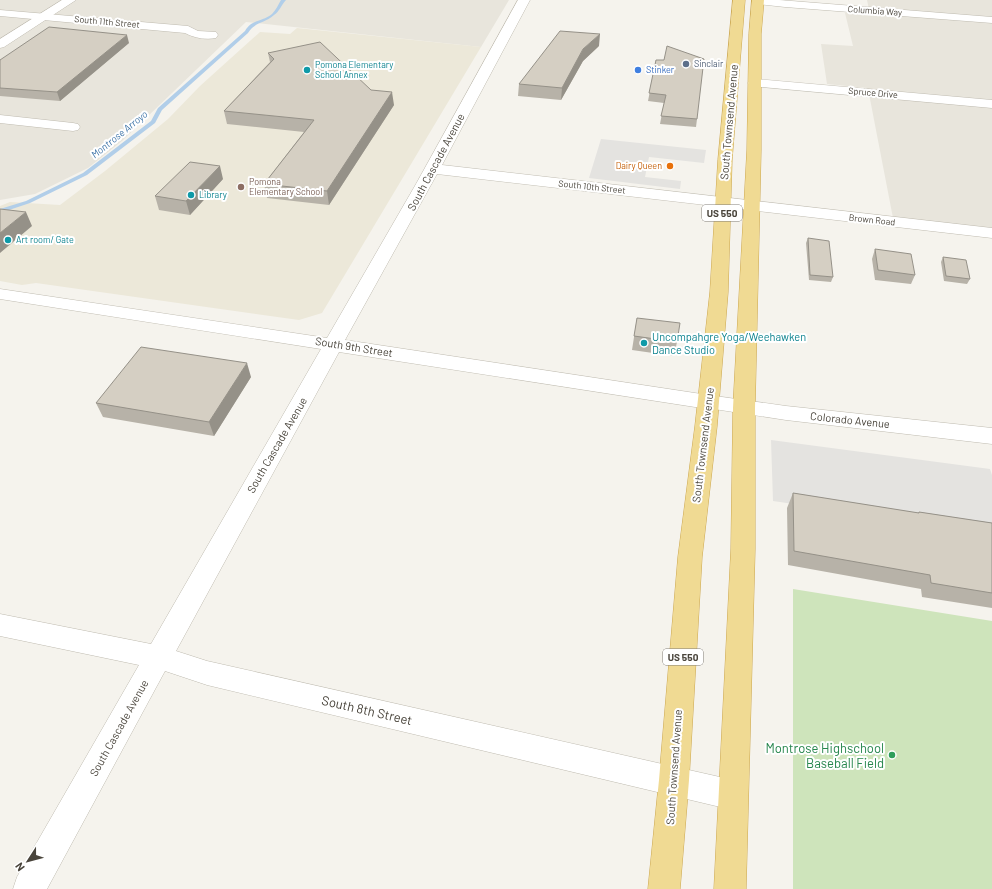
<svg xmlns="http://www.w3.org/2000/svg" width="992" height="889" viewBox="0 0 992 889" font-family="Barlow,sans-serif">
<style>
.residential{fill:#e8e5dc}
.education{fill:#ece8d9}
.green{fill:#cee4bb}
.parking{fill:#e4e3e0}
.lines{fill:none;stroke-linecap:round;stroke-linejoin:round}
.stream{fill:#b1cee9;fill-rule:evenodd}
.minor-casing{stroke:#bfbbb0;stroke-width:1}
.tertiary-casing{stroke:#bfbbb0;stroke-width:1}
.trunk-casing{stroke:#cca74f;stroke-width:1}
.minor{fill:#fff;fill-rule:evenodd}
.tertiary{fill:#fff;fill-rule:evenodd}
.trunk{fill:#f0da93;fill-rule:evenodd}
.wall{fill:#b7b2a8}
.shaded-wall{fill:#959188}
.building{fill:#d5cfc3;stroke:#959188}
.service-dot{fill:#5c6f8a;stroke:#fff;stroke-width:1.5}
.culture-dot{fill:#0f9aa8;stroke:#fff;stroke-width:1.5}
.shop-dot{fill:#3f7fe0;stroke:#fff;stroke-width:1.5}
.food-dot{fill:#e8710a;stroke:#fff;stroke-width:1.5}
.education-dot{fill:#8d6e63;stroke:#fff;stroke-width:1.5}
.leisure-dot{fill:#2e9e5b;stroke:#fff;stroke-width:1.5}
.labels{text-anchor:middle;stroke-width:4;stroke-linejoin:round;paint-order:stroke}
.far-street-label{font-size:9px;fill:#49443b;stroke:#fff}
.far-service-label{font-size:9px;fill:#4e5e75;stroke:#fff;text-anchor:start}
.far-culture-label{font-size:9px;fill:#0d838f;stroke:#fff;text-anchor:start}
.far-shop-label{font-size:9px;fill:#366cbe;stroke:#fff;text-anchor:start}
.far-food-label{font-size:9px;fill:#c56008;stroke:#fff;text-anchor:end}
.far-education-label{font-size:9px;fill:#785e54;stroke:#fff;text-anchor:start}
.far-water-label{font-size:10px;font-style:italic;fill:#3f75a9;stroke:#fff}
.shield{fill:#fff;stroke:#807c76;stroke-width:1}
.shield-label{font-size:10px;font-weight:bold;fill:#49443b}
.street-label{font-size:11px;fill:#49443b;stroke:#fff}
.culture-label{font-size:11px;fill:#0d838f;stroke:#fff;text-anchor:start}
.near-street-label{font-size:13px;fill:#49443b;stroke:#fff}
.near-leisure-label{font-size:13px;fill:#27864d;stroke:#fff;text-anchor:end}
</style>
<rect width="100%" height="100%" fill="#f5f3ed"/>
<path class="residential" d="M0,0H509L481,47L246,22L122,141L88,168L35,194L0,200Z
M867,0H992V233L893,218L870,99L867,88L827,84L821,44L853,46L845,13L870,14Z"/>
<path class="education" d="M297,28L481,47L322,313L299,320L36,283L22,285L0,281V206L10,202L60,205L105,171L168,119L200,86L260,32L290,34Z"/>
<path class="green" d="M793,589L992,621V889H793Z"/>
<path class="parking" d="M601,139L706,150L704,163L649,157L645,177L681,181L680,189L589,178Z
M771,440L990,469L992,475V533L773,501Z"/>
<g class="lines">
<path class="stream" d="M281,0H286C281,5 280,11 274,15C264,24 256,21 248,33L162,110L155,123L87,175L30,203L0,213V209L26,201L83,173L151,121L158,108L245,31C252,19 262,22 272,14C276,10 278,5 281,0Z"/>
<g class="minor-casing">
<path id="minor" d="M518,0H530L442,165L992,228V238L437,174L345,340L708,395L715,397L718,402L715,407L708,409L339,352L176,651L207,661L733,780L744,784L748,795L744,806L733,810L207,685L165,671L47,889H13L17,877L139,665L0,636V614L151,644L321,349L0,299V289L327,338L416,184Z
M753,0H779L992,17V23L785,7L758,4L754,3Z
M0,10L188,26L198,31L216,32L218,35L216,38C206,40 194,38 185,33L0,16Z
M755,79L992,100V108L750,86L748,83L750,80Z
M0,115L73,123L78,124L80,127L78,130L73,131L0,123Z"/>
</g>
<g class="tertiary-casing">
<path id="tertiary" d="M62,0H76L4,47L0,48V39Z
M708,395L786,406L992,428V444L786,420L701,407L698,402L701,397Z"/>
</g>
<g class="trunk-casing">
<path id="trunk" d="M733,0H745L732,160L728,292L717,426L702,557L689,780L680,889H648L659,780L678,557L695,426L710,292L718,160Z
M752,0H764L761,34V150L755,408V549L746,889H714L731,549L733,408L747,150L749,34Z"/>
</g>
<use href="#minor" class="minor"/>
<use href="#tertiary" class="tertiary"/>
<use href="#trunk" class="trunk"/>
</g>
<path class="wall" d="M129,43L60,101L0,96V60Z
M599,46L583,61L561,100L518,96L519,84Z
M268,53L371,90L394,105L329,205L267,198L264,184L304,132L227,124L224,111L270,62Z
M656,60L697,119L696,127L660,124L664,103L648,101Z
M223,179L190,215L159,210L155,196Z
M808,238L833,277L831,282L809,280L806,243Z
M875,249L915,275L911,284L875,280L872,259Z
M943,257L970,279L967,284L944,281L941,262Z
M637,318L677,342L674,356L632,350Z
M251,377L214,436L103,417L96,403Z
M793,493L918,513L919,512L992,523V608L922,597L921,589L788,565L787,508Z"/>
<path class="shaded-wall" d="M600,34L599,46L583,61L561,100L562,88L583,49Z
M127,35L129,43L60,101L57,92Z
M392,92L394,105L329,205L327,191Z
M220,166L223,179L190,215L186,201Z
M26,212L32,226L0,253V233Z
M247,363L251,377L214,436L209,422Z"/>
<path class="building" d="M49,27L127,35L57,92L0,88V60Z
M560,31L600,34L583,49L562,88L519,84Z
M320,42L371,90L392,92L327,191L264,184L314,120L224,111L274,59L268,53Z
M667,46L704,59L697,119L661,116L666,95L649,93L656,60H664Z
M190,162L220,166L186,201L155,196Z
M0,209L26,212L0,233Z
M808,238L829,241L833,277L810,275Z
M875,249L911,254L915,275L878,270Z
M943,257L966,260L970,279L946,276Z
M637,318L680,323L677,342L634,336Z
M141,347L247,363L209,422L96,403Z
M793,493L919,513V512L992,523V593L931,583L930,575L794,551Z"/>
<circle class="service-dot" cx="686" cy="64" r="4"/>
<g class="culture-dot">
<circle cx="307" cy="70" r="4"/>
<circle cx="191" cy="195" r="4"/>
<circle cx="8" cy="240" r="4"/>
<circle cx="644" cy="343" r="4"/>
</g>
<circle class="shop-dot" cx="638" cy="70" r="4"/>
<circle class="food-dot" cx="670" cy="166" r="4"/>
<circle class="education-dot" cx="241" cy="187" r="4"/>
<circle class="leisure-dot" cx="892" cy="755" r="4"/>
<g class="labels">
<g class="far-street-label">
<text transform="translate(875 11) rotate(4)" y="3">Columbia Way</text>
<text transform="translate(107 22) rotate(5)" y="3">South 11th Street</text>
<text transform="translate(873 93) rotate(5)" y="3">Spruce Drive</text>
<text transform="translate(592 187) rotate(6)" y="3">South 10th Street</text>
<text transform="translate(872 220) rotate(6)" y="3">Brown Road</text>
</g>
<g class="far-service-label">
<text x="694" y="67">Sinclair</text>
</g>
<g class="far-culture-label">
<text x="315" y="68">Pomona Elementary<tspan x="315" dy="10">School Annex</tspan></text>
<text x="199" y="198">Library</text>
<text x="16" y="243">Art room/ Gate</text>
</g>
<g class="far-shop-label">
<text x="646" y="73">Stinker</text>
</g>
<g class="far-food-label">
<text x="662" y="169">Dairy Queen</text>
</g>
<g class="far-education-label">
<text x="249" y="185">Pomona<tspan x="249" dy="10">Elementary School</tspan></text>
</g>
<g class="far-water-label">
<text transform="translate(119 134) rotate(-39)" y="4">Montrose Arroyo</text>
</g>
<g class="shield">
<rect x="702" y="205" width="40" height="16" rx="3"/>
<rect x="663" y="649" width="40" height="16" rx="3"/>
</g>
<g class="shield-label">
<text x="722" y="217">US 550</text>
<text x="683" y="661">US 550</text>
</g>
<g class="street-label">
<text transform="translate(729 122) rotate(-85)" y="4">South Townsend Avenue</text>
<text transform="translate(436 162) rotate(-62)" y="4">South Cascade Avenue</text>
<text transform="translate(354 347) rotate(9)" y="4">South 9th Street</text>
<text transform="translate(850 420) rotate(6)" y="4">Colorado Avenue</text>
<text transform="translate(277 445) rotate(-60)" y="4">South Cascade Avenue</text>
<text transform="translate(703 445) rotate(-83)" y="4">South Townsend Avenue</text>
<text transform="translate(119 728) rotate(-61)" y="4">South Cascade Avenue</text>
<text transform="translate(674 767) rotate(-86)" y="4">South Townsend Avenue</text>
</g>
<g class="culture-label">
<text x="652" y="341">Uncompahgre Yoga/Weehawken<tspan x="652" dy="13">Dance Studio</tspan></text>
</g>
<g class="near-street-label">
<text transform="translate(367 710) rotate(13)" y="5">South 8th Street</text>
</g>
<g class="near-leisure-label">
<text x="884" y="753">Montrose Highschool<tspan x="884" dy="15">Baseball Field</tspan></text>
</g>
</g>
<g transform="translate(28 861) rotate(234)" stroke="#ffffff" stroke-width="3" paint-order="stroke">
<path d="M0-3L7 15L0 10L-7 15Z" fill="#49443b"/>
<text y="-6" font-size="11" font-weight="bold" text-anchor="middle" fill="#49443b">N</text>
</g>
</svg>
